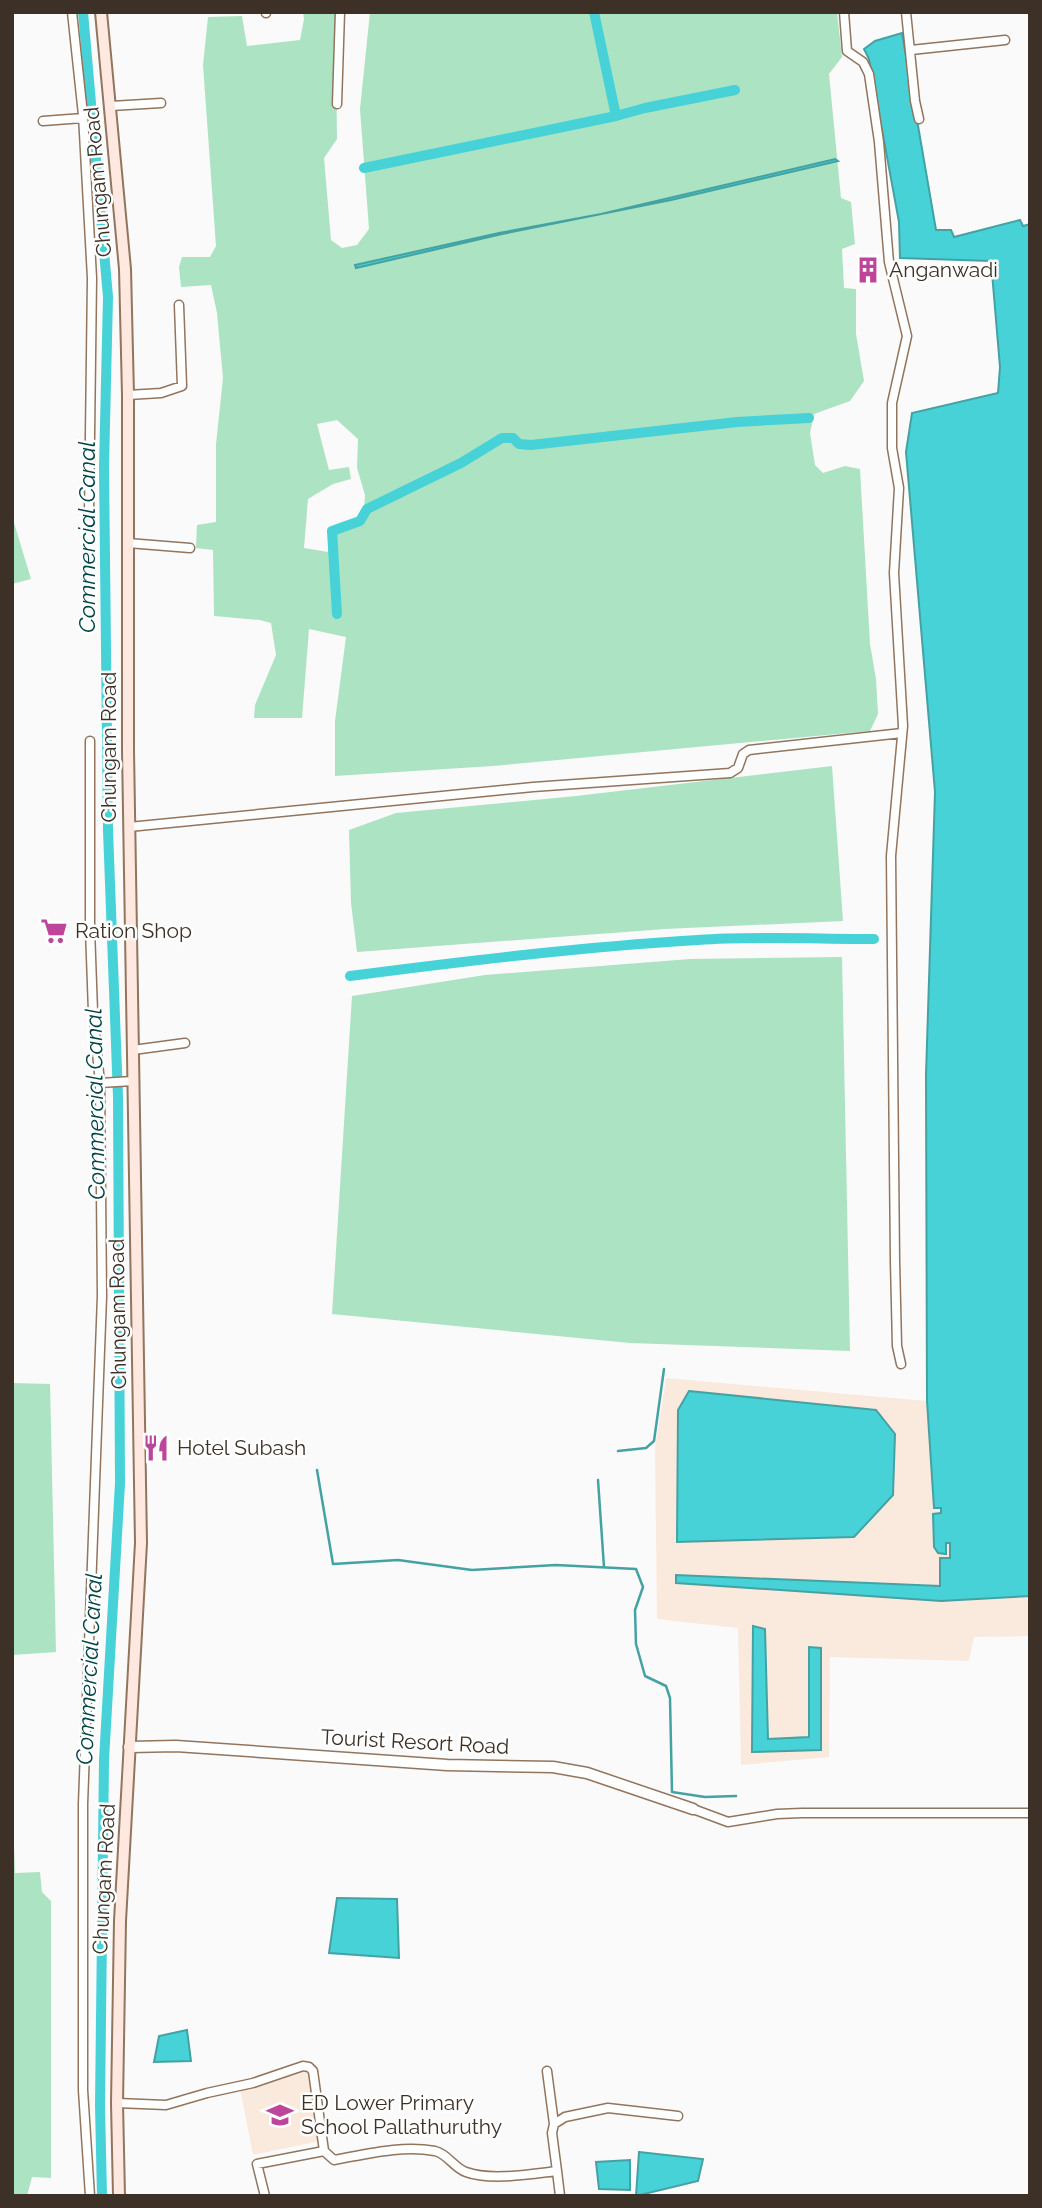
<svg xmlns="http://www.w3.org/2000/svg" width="1042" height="2208" viewBox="0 0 1042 2208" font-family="Raleway,sans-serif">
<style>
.built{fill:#faeade}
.green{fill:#ace3c2;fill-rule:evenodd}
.water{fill:#47d2d8;stroke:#44a2a3;stroke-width:2}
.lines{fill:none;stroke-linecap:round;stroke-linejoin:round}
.stream{stroke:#44a2a3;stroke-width:2.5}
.canal{stroke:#47d2d8;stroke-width:10}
.minor-casing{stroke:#91755e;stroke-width:11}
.tertiary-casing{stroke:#91755e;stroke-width:13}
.secondary-casing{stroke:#91755e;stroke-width:14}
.minor{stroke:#fff;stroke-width:8}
.tertiary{stroke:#fff;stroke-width:10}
.secondary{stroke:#fee8df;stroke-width:10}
.labels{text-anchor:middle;stroke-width:5;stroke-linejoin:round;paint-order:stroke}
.street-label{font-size:21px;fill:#3d3127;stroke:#fff}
.poi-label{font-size:21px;fill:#3d3127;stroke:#fff;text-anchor:start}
.water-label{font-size:23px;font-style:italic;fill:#014346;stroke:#fff}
</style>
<rect width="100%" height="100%" fill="#fafafa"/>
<path class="built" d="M666,1378L927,1401L934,1508H941L946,1543H951L950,1558H940L941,1600L1030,1596V1636L974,1637L969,1661L830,1657L829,1757L741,1765L738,1628L657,1619L655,1447Z
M307,2069L320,2141L253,2155L240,2089Z"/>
<path class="green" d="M303,12H338L336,58L337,139L324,158L331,240L342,248L357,245L369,229L360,109L370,12H837L842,57L829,74L841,198L851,202L855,244L842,249L844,288L856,289V334L864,381L850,401L814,414L810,433L815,465L823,473L845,466L860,469L870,644L876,679L878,714L870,731L493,766L335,776V721L346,637L309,629L302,718H254L255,705L276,655L271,623L260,620L214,616L213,550L196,548L197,525L216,522V444L223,378L217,313L211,285L181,287L179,267L182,257H210L216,246L203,65L208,17L242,16L247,46L300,40L304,19ZM337,420L358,439L357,468L365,495L363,524L328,531V552L304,548L308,499L333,484L351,479L349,467L329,470L317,424Z
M12,516L31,579L12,584Z
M832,766L843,921L665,929L357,952L351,903L349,830L396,813L576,796Z
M842,957L850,1351L630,1343L332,1314L352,996L485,975L690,959Z
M12,1383L50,1384L56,1652L12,1655Z
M12,1788L15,1873L40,1872L42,1892L51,1901V2178L32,2177L27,2196H12Z"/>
<path class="water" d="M902,33L936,230H951L954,237L1020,220L1023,226L1030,224V1596L941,1601L676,1583V1575L940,1586V1558H950V1543H946V1554L938,1553L934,1547L933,1514L941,1513V1508H934L927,1401L926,1075L935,792L906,452L912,413L998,393L1000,367L991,261L900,258L899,222L869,59L864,49L875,41Z
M835,159L838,161L671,200L502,234L369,265L356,268L355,265L499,233L601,214Z
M689,1391L876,1410L895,1434L893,1495L854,1537L677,1542L678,1410Z
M753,1626L765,1629L768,1739L809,1737V1647L821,1648V1750L752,1752Z
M337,1898L397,1899L399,1958L329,1953Z
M187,2030L191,2061L154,2062L159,2036Z
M639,2152L703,2159L698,2181L636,2196Z
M630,2160V2190L599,2189L596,2162Z"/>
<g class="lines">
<path class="stream" d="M618,1451L646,1448L654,1441L664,1369
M317,1470L333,1564L398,1560L472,1570L556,1565L636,1569L643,1587L635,1610L636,1644L645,1676L666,1686L670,1698L672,1792L705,1797L736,1796
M598,1480L604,1567"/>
<path class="canal" d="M83,12L108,297L104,467L108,830L118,1097L120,1483L104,1760L100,2106L102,2196
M594,12L616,116L645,108L735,90
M364,168L616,116
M337,614L332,531L360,521L367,509L461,463L502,438H513L519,444L531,445L737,422L809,418
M350,976C466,961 581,947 698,940C756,936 816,939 874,939"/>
<g class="minor-casing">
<path id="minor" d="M72,12L83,115L92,278L89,514
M266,12V13
M844,12L847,51L863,62L869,74L879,142L889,262L907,336L892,403V448L899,488L894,573L903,726L891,856L895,1261L897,1346L901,1364
M906,12L915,101L919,119
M911,50L1005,40
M337,104L340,12
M111,106L161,103
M43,121L83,118
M128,395L161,393L182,386L179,305
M128,543L190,548
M90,741V929L93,1012L100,1083L102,1296L83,1804V2090L90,2196
M129,827L533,787L730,773L738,768L743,754L749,750L902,733
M133,1050L185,1043
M100,1083L133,1081
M693,1809L728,1822L777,1814L802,1813H1030
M547,2071L554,2124
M117,2103L166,2105L207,2093L253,2083L303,2066L309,2067L313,2071L324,2151L334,2160C368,2154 401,2145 435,2151C448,2154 454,2168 466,2172C490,2181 531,2174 557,2171L552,2133L554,2124L565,2117L608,2108L678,2116
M557,2171L560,2196
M265,2196L257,2164L324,2151"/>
</g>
<g class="tertiary-casing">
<path id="tertiary" d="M129,1747L176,1746L447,1765L553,1767L587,1773L693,1809"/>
</g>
<g class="secondary-casing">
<path id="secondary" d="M101,12L125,269L128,395V750L141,1543L120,1921L117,2103L119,2196"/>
</g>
<use href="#minor" class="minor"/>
<use href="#tertiary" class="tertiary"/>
<use href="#secondary" class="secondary"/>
</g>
<defs>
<g id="building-bare" transform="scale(2.1)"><path d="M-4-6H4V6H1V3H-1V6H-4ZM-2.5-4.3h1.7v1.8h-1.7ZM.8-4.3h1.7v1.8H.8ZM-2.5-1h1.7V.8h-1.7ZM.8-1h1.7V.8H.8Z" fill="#bd459a" stroke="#fff" stroke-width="2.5" paint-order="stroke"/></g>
<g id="supermarket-bare" transform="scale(2.1)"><path d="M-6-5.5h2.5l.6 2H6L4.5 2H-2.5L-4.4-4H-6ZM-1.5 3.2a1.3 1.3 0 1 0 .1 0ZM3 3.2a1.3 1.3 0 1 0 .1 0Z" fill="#bd459a" stroke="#fff" stroke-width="2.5" paint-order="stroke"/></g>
<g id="restaurant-bare" transform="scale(2.1)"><path d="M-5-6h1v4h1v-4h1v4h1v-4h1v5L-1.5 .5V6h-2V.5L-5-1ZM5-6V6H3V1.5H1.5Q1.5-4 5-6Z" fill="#bd459a" stroke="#fff" stroke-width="2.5" paint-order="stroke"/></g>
<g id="school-bare" transform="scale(2.1)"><path d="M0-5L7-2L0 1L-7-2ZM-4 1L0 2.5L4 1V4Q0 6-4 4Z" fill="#bd459a" stroke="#fff" stroke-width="2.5" paint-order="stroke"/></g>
</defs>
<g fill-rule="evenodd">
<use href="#building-bare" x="868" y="270"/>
<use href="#supermarket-bare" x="54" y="931"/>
<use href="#restaurant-bare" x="156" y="1448"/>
<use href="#school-bare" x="280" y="2115"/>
</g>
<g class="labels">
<g class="street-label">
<text transform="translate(98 182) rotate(-95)" y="7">Chungam Road</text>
<text transform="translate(109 747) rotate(-90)" y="7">Chungam Road</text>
<text transform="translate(118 1314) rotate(-91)" y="7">Chungam Road</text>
<text transform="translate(415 1742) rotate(3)" y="7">Tourist Resort Road</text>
<text transform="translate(104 1879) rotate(-87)" y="7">Chungam Road</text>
</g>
<g class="poi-label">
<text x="889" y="277">Anganwadi</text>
<text x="75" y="938">Ration Shop</text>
<text x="177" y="1455">Hotel Subash</text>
<text x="301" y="2110">ED Lower Primary<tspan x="301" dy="24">School Pallathuruthy</tspan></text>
</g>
<g class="water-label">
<text transform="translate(87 537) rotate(-90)" y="8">Commercial Canal</text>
<text transform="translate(95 1104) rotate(-91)" y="8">Commercial Canal</text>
<text transform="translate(89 1669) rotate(-87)" y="8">Commercial Canal</text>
</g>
</g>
<rect width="1042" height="2208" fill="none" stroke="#3d3127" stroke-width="28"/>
</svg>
